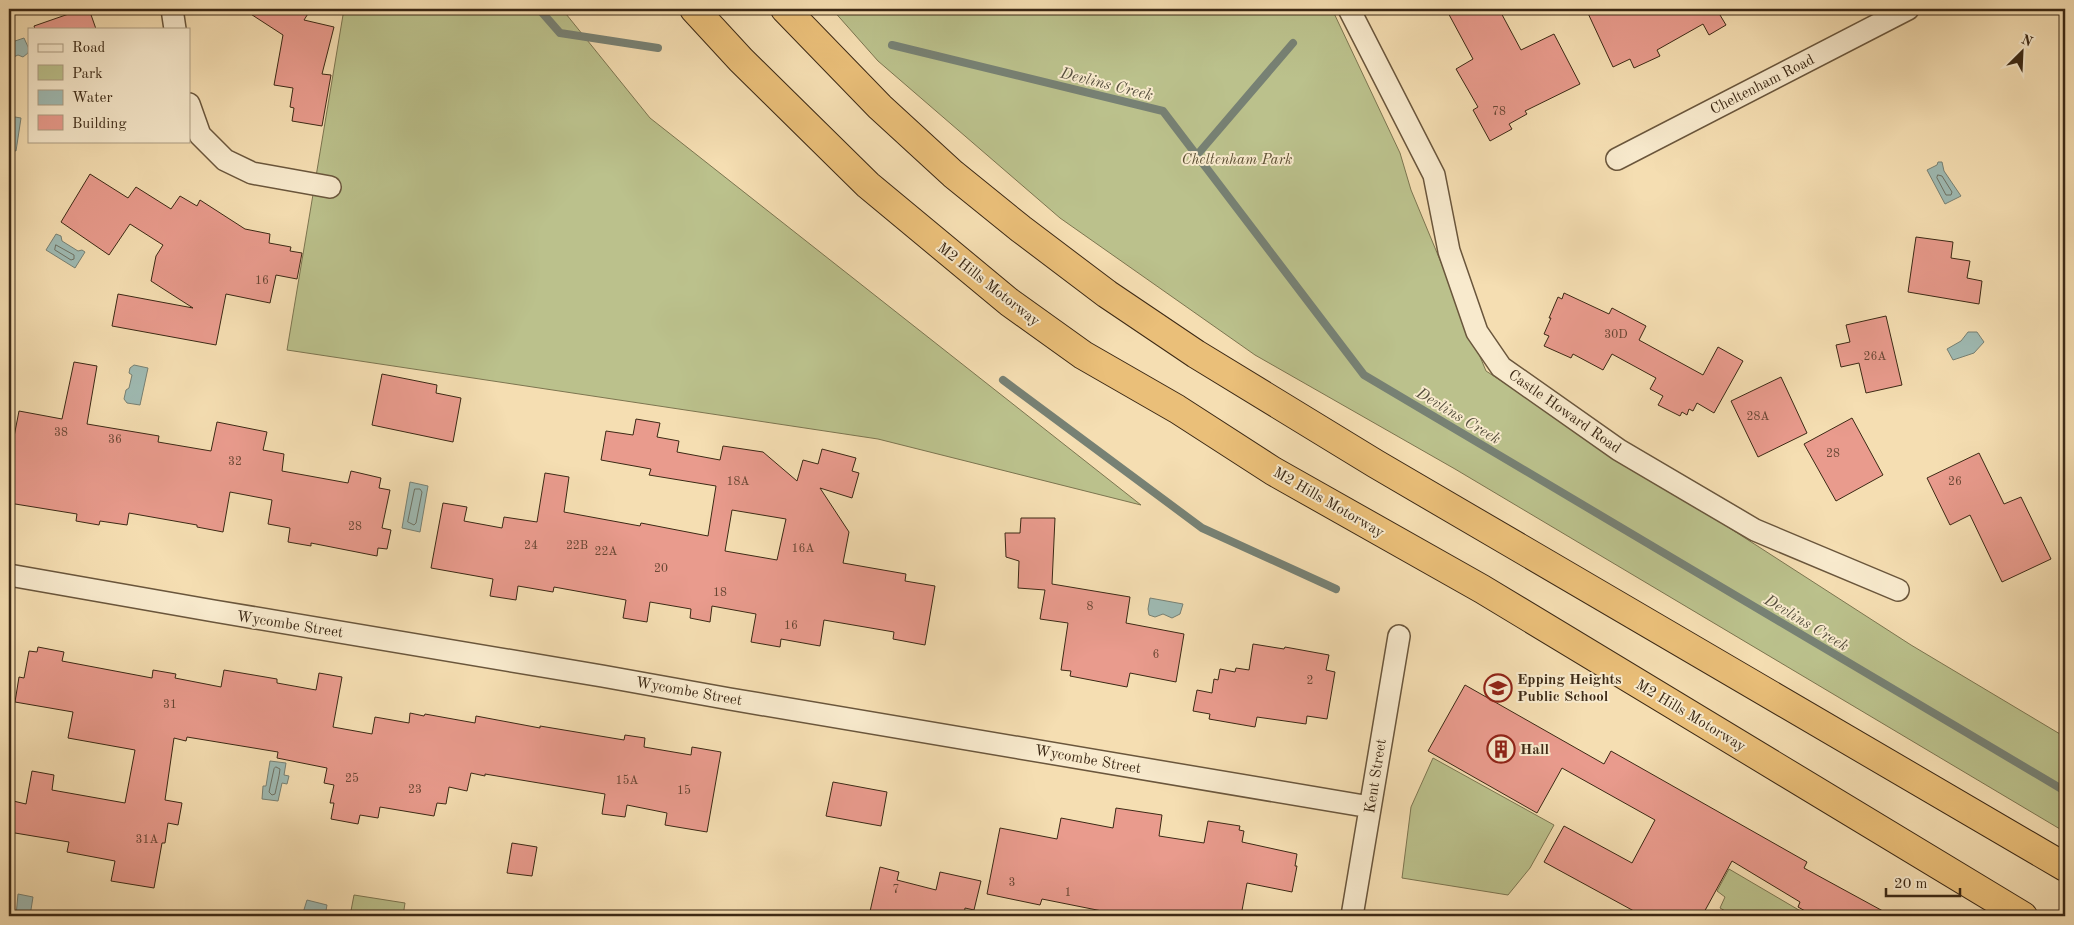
<svg xmlns="http://www.w3.org/2000/svg" width="2074" height="925" viewBox="0 0 2074 925" font-family="'Old Standard TT',serif">
<style>
.green{fill:#bbc18c;stroke:#7c7550}
.water{fill:#9fbbb4;stroke:#778174}
.lines{fill:none;stroke-linecap:round;stroke-linejoin:round}
.shore{stroke:#6e7264;stroke-width:1}
.stream{stroke:#778174;stroke-width:8}
.building{fill:#e99b8d;stroke:#3c2915;fill-rule:evenodd}
.street-casing{stroke:#6a563c;stroke-width:24}
.highway-casing{stroke:#3c2915;stroke-width:30}
.street{stroke:#f8eacd;stroke-width:21}
.highway{stroke:#eabf79;stroke-width:28}
.labels{text-anchor:middle;stroke-width:4;stroke-linejoin:round;paint-order:stroke}
.number-label{font-size:12px;fill:#674633}
.street-label{font-size:15px;fill:#3c2915;stroke:#f8eacd}
.park-label{font-size:15px;font-style:italic;fill:#5c4f33;stroke:#f8eacd}
.poi-label{font-size:15px;font-weight:bold;fill:#3c2915;stroke:#f8eacd;text-anchor:start}
.water-label{font-size:16px;font-style:italic;fill:#554e3d;stroke:#f8eacd}
</style>
<rect width="100%" height="100%" fill="#f5deb2"/>
<filter id="stains"><feTurbulence type="fractalNoise" baseFrequency=".004" numOctaves="4"/><feColorMatrix values="0 0 0 0 .2 0 0 0 0 .09 0 0 0 0 .02 0 0 0 .5 -.17"/></filter>
<radialGradient id="worn" r=".72"><stop offset=".6" stop-color="#630" stop-opacity="0"/><stop offset="1" stop-color="#630" stop-opacity=".3"/></radialGradient>
<path class="green" d="M344,9H562L650,118L1141,505L878,439L287,350Z
M832,9H1332L1400,153L1411,190L1486,371L1911,645L2065,737V832L1455,469L1255,355L1060,218L878,61Z
M1433,758L1554,825L1530,868L1508,895L1402,878L1411,807Z
M1729,869L1809,916H1734L1720,908L1725,897L1717,891Z
M354,895L405,903L403,916H350Z"/>
<path class="water" d="M24,38L29,49L28,53L23,57L18,55L9,59V43Z
M9,116L21,118L16,151L9,149Z
M1938,162H1942L1944,171L1961,196L1945,204L1927,170L1937,165Z
M56,234L61,236L62,241L78,251L82,250L85,252L75,268L46,250Z
M1968,332H1977L1984,342L1974,353L1953,360L1947,349L1961,341Z
M134,365L148,368L140,405L127,403L124,399L126,390L129,388L132,375L129,373L130,368Z
M410,482L428,486L420,532L402,528Z
M1150,598L1183,604L1180,614L1172,618L1163,614L1155,617L1149,615L1148,609Z
M270,761L286,763L284,775L289,776L287,784L282,783L278,801L262,799L263,786H266Z
M18,894L33,897L30,916H16Z
M307,900L327,905L325,916H302Z"/>
<g class="lines">
<path class="shore" d="M1938,175L1942,176L1952,192L1951,195H1946L1937,178Z
M56,245L74,255V259L71,260L55,250Z
M415,489H420L422,492L416,523L414,525L408,522Z
M276,767L280,769C279,778 277,784 275,794L272,795L269,792L274,769Z"/>
<path class="stream" d="M539,9L560,33L658,48
M892,45L1163,111L1364,375L2065,791
M1197,155L1293,43
M1003,380L1202,528L1336,589"/>
</g>
<path class="building" d="M83,9H89L96,29H35L34,26Z
M243,9H311L304,20L334,27L322,74L331,75L322,126L292,121L294,108L290,107L293,88L274,85L283,35Z
M1446,9H1499L1521,50L1554,34L1580,84L1525,111L1527,114L1509,124L1512,129L1490,141L1473,110L1478,107L1456,69L1473,59Z
M1586,9H1730L1720,15L1726,25L1709,35L1703,24L1657,50L1660,56L1634,68L1630,59L1613,67Z
M90,174L128,198L136,187L171,209L180,196L197,206L200,200L245,229L270,234L269,243L291,247L290,251L302,253L297,279L276,275L270,303L226,294L216,345L112,326L118,294L193,308L151,281L156,256L163,245L130,224L109,255L61,222Z
M1916,237L1953,242L1951,258L1970,261L1967,278L1982,281L1979,304L1908,292Z
M1564,293L1609,314L1612,308L1646,326L1639,340L1703,375L1718,347L1743,361L1714,413L1697,403L1693,411L1689,409L1687,415L1682,412L1680,416L1658,405L1663,396L1650,389L1656,378L1612,354L1603,370L1573,354L1571,358L1544,346L1549,336L1544,334L1551,318H1549L1558,297L1562,299Z
M1886,316L1902,385L1866,393L1859,363L1841,367L1836,345L1850,342L1846,325Z
M74,362L97,366L87,424L159,436L158,442L211,451L217,422L267,432L263,450L284,454L282,471L348,483L351,471L381,478L379,488L390,490L382,528L391,530L387,549L378,548L377,556L311,543V546L288,542L290,528L268,524L272,500L230,492L223,532L197,527V525L129,513L127,525L100,521L99,525L76,521L77,514L9,503V447H12L19,411L62,419Z
M382,374L437,385L436,393L461,398L453,442L372,425Z
M1781,377L1807,433L1758,457L1731,401Z
M1852,418L1883,475L1836,501L1804,444Z
M636,419L660,423L657,437L679,441L677,452L720,460L723,446L763,452L797,481L803,460L818,464L822,449L856,458L852,471L859,473L852,498L820,488L849,532L843,563L906,574L905,581L935,586L925,645L893,639L894,632L824,620L820,646L781,639L780,647L751,642L756,614L712,606L710,622L690,618L691,609L650,602L647,622L623,618L626,600L554,587L553,592L518,586L516,600L490,596L493,579L431,568L443,503L467,507L464,521L502,528L504,517L537,522L545,473L569,477L564,512L640,526L641,523L708,536L716,486L649,475L651,469L601,460L606,431L633,435ZM732,510L786,519L777,560L725,551Z
M1979,453L2004,504L2021,497L2051,559L2002,582L1970,515L1950,525L1927,478Z
M1021,518H1055L1052,584L1130,597L1126,623L1184,634L1176,682L1130,673L1127,687L1070,676L1071,671L1061,670L1068,623L1040,619L1045,590L1018,588L1019,561L1006,557L1005,533H1020Z
M1253,644L1284,649L1285,647L1329,655L1326,670L1335,672L1327,719L1307,716L1306,724L1257,717L1255,727L1209,719L1210,714L1193,711L1197,690L1212,693L1214,679L1218,680L1220,669L1235,672L1236,668L1249,670Z
M38,647L64,652L62,661L152,678L153,670L176,674L175,678L221,687L224,670L277,679V683L316,690L319,673L342,677L333,727L372,734L375,717L409,723L410,713L424,716L425,714L475,723L476,716L540,728V726L624,740L625,735L645,738L644,747L691,755L692,747L721,752L707,832L665,825L667,813L627,805L625,817L602,814L605,794L485,774V776L471,773L467,791L449,787L446,804L437,803L434,816L380,807L378,818L360,815L358,824L331,819L334,803H330L334,785L324,783L327,768L277,758L278,752L187,737L186,741L174,738L165,800L182,803L178,825L168,823L165,843H162L154,888L111,881L115,861L67,852L69,842L9,832V800L26,804L32,771L54,775L52,790L125,803L135,750L68,738L73,712L15,702L19,677L24,678L29,651L37,652Z
M1465,685L1604,764L1611,751L1807,862L1804,868L1892,916H1814L1798,907L1800,902L1732,861L1702,916H1643L1544,862L1564,826L1632,863L1655,820L1562,768L1537,813L1428,751Z
M833,782L887,792L881,826L826,816Z
M1116,808L1162,815L1159,836L1204,843L1208,821L1240,826L1239,830L1244,831L1242,842L1297,854L1295,866H1297L1292,892L1247,883L1241,916H1111L1112,913L1042,899L1040,905L987,894L1000,828L1057,839L1061,818L1113,828Z
M512,843L537,847L532,876L507,873Z
M880,867L899,872L897,880L936,890L940,872L981,881L974,910L965,908L964,916H869Z"/>
<g class="lines">
<g class="street-casing">
<path id="street" d="M172,9L175,29
M1349,9L1434,175L1449,251L1477,332L1501,367L1619,450L1755,530L1898,590
M189,104L200,135L225,160L252,173L330,187
M1617,159L1908,9
M9,575L214,611L602,676L730,699L1370,807
M1352,916L1399,636"/>
</g>
<g class="highway-casing">
<path id="highway" d="M694,9L741,60L868,185L1009,302L1083,355L1177,409L1273,471L1482,589L2023,916
M785,9L880,107L953,174L1021,229L1107,294L1196,354L1376,464L2065,867"/>
</g>
<use href="#street" class="street"/>
<use href="#highway" class="highway"/>
</g>
<defs>
<g id="school-ring" transform="scale(1.4375)"><circle r="9.5" fill="#f8eacd" stroke="#8f2418" stroke-width="1.5"/><path d="M0-5L7-2L0 1L-7-2ZM-4 1L0 2.5L4 1V4Q0 6-4 4Z" fill="#8f2418"/></g>
<g id="building-ring" transform="scale(1.4375)"><circle r="9.5" fill="#f8eacd" stroke="#8f2418" stroke-width="1.5"/><path d="M-4-6H4V6H1V3H-1V6H-4ZM-2.5-4.3h1.7v1.8h-1.7ZM.8-4.3h1.7v1.8H.8ZM-2.5-1h1.7V.8h-1.7ZM.8-1h1.7V.8H.8Z" fill="#8f2418"/></g>
</defs>
<g fill-rule="evenodd">
<use href="#school-ring" x="1498" y="688"/>
<use href="#building-ring" x="1501" y="749"/>
</g>
<g class="labels">
<g class="number-label">
<text x="1499" y="115">78</text>
<text x="262" y="284">16</text>
<text x="1616" y="338">30D</text>
<text x="1875" y="360">26A</text>
<text x="1758" y="420">28A</text>
<text x="61" y="436">38</text>
<text x="115" y="443">36</text>
<text x="1833" y="457">28</text>
<text x="235" y="465">32</text>
<text x="738" y="485">18A</text>
<text x="1955" y="485">26</text>
<text x="355" y="530">28</text>
<text x="531" y="549">24</text>
<text x="577" y="549">22B</text>
<text x="803" y="552">16A</text>
<text x="606" y="555">22A</text>
<text x="661" y="572">20</text>
<text x="720" y="596">18</text>
<text x="1090" y="610">8</text>
<text x="791" y="629">16</text>
<text x="1156" y="658">6</text>
<text x="1310" y="684">2</text>
<text x="170" y="708">31</text>
<text x="352" y="782">25</text>
<text x="627" y="784">15A</text>
<text x="415" y="793">23</text>
<text x="684" y="794">15</text>
<text x="147" y="843">31A</text>
<text x="1012" y="886">3</text>
<text x="896" y="893">7</text>
<text x="1068" y="896">1</text>
</g>
<g class="street-label">
<text transform="translate(1762 84) rotate(-27)" y="5">Cheltenham Road</text>
<text transform="translate(989 284) rotate(38)" y="5">M2 Hills Motorway</text>
<text transform="translate(1565 411) rotate(35)" y="5">Castle Howard Road</text>
<text transform="translate(1329 502) rotate(30)" y="5">M2 Hills Motorway</text>
<text transform="translate(290 624) rotate(9)" y="5">Wycombe Street</text>
<text transform="translate(689 691) rotate(10)" y="5">Wycombe Street</text>
<text transform="translate(1691 715) rotate(31)" y="5">M2 Hills Motorway</text>
<text transform="translate(1088 759) rotate(10)" y="5">Wycombe Street</text>
<text transform="translate(1375 776) rotate(-81)" y="5">Kent Street</text>
</g>
<g class="park-label">
<text x="1237" y="164">Cheltenham Park</text>
</g>
<g class="poi-label">
<text x="1517" y="684">Epping Heights<tspan x="1517" dy="17">Public School</tspan></text>
<text x="1520" y="754">Hall</text>
</g>
<g class="water-label">
<text transform="translate(1107 83) rotate(14)" y="6">Devlins Creek</text>
<text transform="translate(1459 415) rotate(31)" y="6">Devlins Creek</text>
<text transform="translate(1807 622) rotate(31)" y="6">Devlins Creek</text>
</g>
</g>
<rect width="2074" height="925" fill="none" stroke="#f5deb2" stroke-width="30"/>
<rect x="10" y="10" width="2054" height="905" fill="none" stroke="#3c2915" stroke-width="2.5"/>
<rect x="15" y="15" width="2044" height="895" fill="none" stroke="#3c2915"/>
<rect x="28" y="28" width="162" height="115" fill="#f8eacd" stroke="#ad9d83"/>
<rect x="38" y="44" width="25" height="8" fill="#f8eacd" stroke="#ad9d83"/>
<text x="72" y="52" font-size="15" fill="#3c2915">Road</text>
<rect x="38" y="65" width="25" height="15" fill="#bbc18c" stroke="#ad9d83"/>
<text x="72" y="78" font-size="15" fill="#3c2915">Park</text>
<rect x="38" y="90" width="25" height="15" fill="#9fbbb4" stroke="#ad9d83"/>
<text x="72" y="102" font-size="15" fill="#3c2915">Water</text>
<rect x="38" y="115" width="25" height="15" fill="#e99b8d" stroke="#ad9d83"/>
<text x="72" y="128" font-size="15" fill="#3c2915">Building</text>
<g transform="translate(2022 52) rotate(24)" stroke="#f8eacd" stroke-width="4" paint-order="stroke">
<path d="M0-4L9 19L0 12L-9 19Z" fill="#3c2915"/>
<text y="-8" font-size="14" font-weight="bold" text-anchor="middle" fill="#3c2915">N</text>
</g>
<path d="M1886 888v8h74v-8" fill="none" stroke="#3c2915" stroke-width="2.5"/>
<text x="1894" y="888" font-size="15" fill="#3c2915" stroke="#f8eacd" stroke-width="4" paint-order="stroke">20 m</text>
<rect width="100%" height="100%" filter="url(#stains)"/>
<rect width="100%" height="100%" fill="url(#worn)"/>
</svg>
